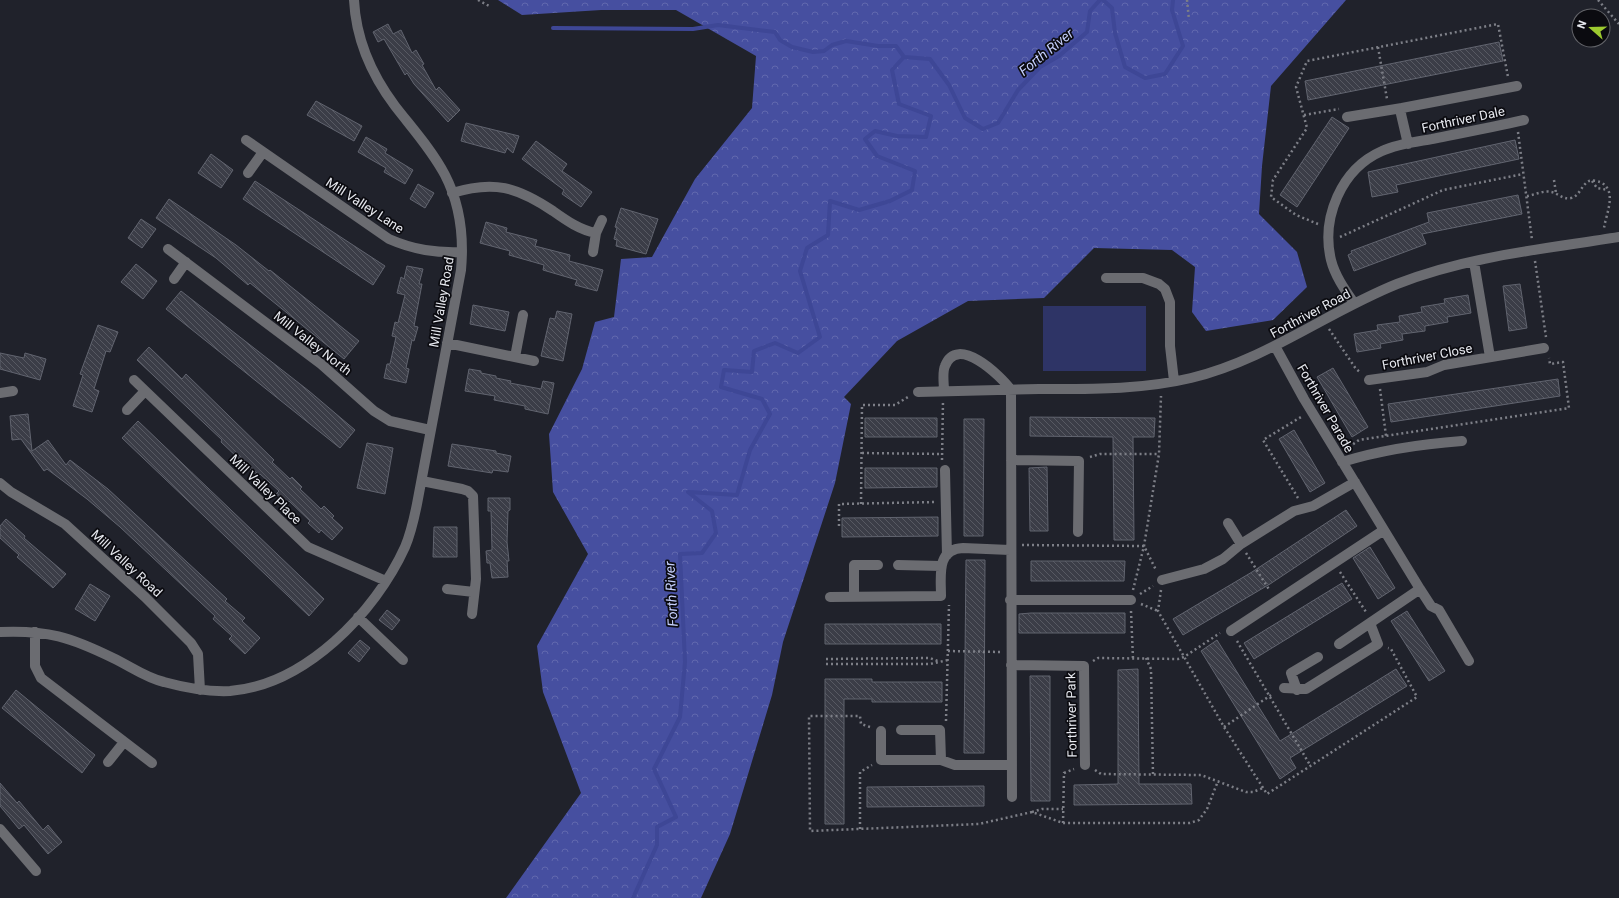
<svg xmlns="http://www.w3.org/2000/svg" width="1619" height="898" viewBox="0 0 1619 898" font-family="Roboto,sans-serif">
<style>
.grass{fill:#2e3466}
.forest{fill:url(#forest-crowns)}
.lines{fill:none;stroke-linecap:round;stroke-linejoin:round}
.stream{stroke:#3e4796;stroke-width:4}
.building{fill:url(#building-back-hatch);stroke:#61646f}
.path{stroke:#7d7f87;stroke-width:2.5;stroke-dasharray:2 3;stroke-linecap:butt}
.minor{stroke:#6b6c71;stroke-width:10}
.labels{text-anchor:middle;stroke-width:3.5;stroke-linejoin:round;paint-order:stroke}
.street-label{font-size:13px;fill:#e7e9ef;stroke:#0b0b10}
.water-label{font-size:14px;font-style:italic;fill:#c4cefb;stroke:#0b0b10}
</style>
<defs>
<pattern id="forest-crowns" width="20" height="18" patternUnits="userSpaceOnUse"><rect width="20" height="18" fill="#464fa0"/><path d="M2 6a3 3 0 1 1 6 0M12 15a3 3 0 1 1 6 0" fill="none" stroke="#6168ae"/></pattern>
<pattern id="building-back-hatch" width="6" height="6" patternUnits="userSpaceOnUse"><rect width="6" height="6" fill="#3b3d47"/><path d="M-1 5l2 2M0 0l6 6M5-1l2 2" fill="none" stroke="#575962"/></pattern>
</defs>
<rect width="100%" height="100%" fill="#20222b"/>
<path class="grass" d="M1043,306H1146V371H1043Z"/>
<path class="forest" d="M498,0H1346L1271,86L1262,166L1259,214L1297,252L1307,287L1273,320L1206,331L1192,312L1195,267L1172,250L1094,248L1044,298L968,301L897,341L844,397L851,404L835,483L783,642L772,695L730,834L701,898H506L581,793L543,692L537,646L588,554L553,492L549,434L582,369L595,322L614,317L621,259L652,257L695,179L752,108L756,56L676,10H601L522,15Z"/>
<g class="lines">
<path class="stream" d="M1103,0L1112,8L1115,33L1125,67L1145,78L1165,74L1183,46L1172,10L1173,0
M553,28L693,29L718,25L775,32L780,40L792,47L813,52L824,51L832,45L846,41L878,46H896L904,57
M904,57L930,59L949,85L965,118L983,129L998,123L1018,90L1040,67L1059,56L1087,32L1090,11L1100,0
M633,898L657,845V827L676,817L654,769L680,717L685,662L680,554L702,553L716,533L712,511L688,492L737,495L750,450L770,414L762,399L721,387L724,370L752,372L754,351L775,343L798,353L820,337L800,271L807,248L828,235L830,201L859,210L890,201L912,190L915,171L877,156L865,139L875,131L897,136L926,137L931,116L899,104L892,70L904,57"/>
</g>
<path class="building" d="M388,24L393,34L401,30L412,53L416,50L424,64L422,65L436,90L439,87L460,110L448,122L414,84L407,73L405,75L384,39L378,42L373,32Z
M1499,42L1503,61L1308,100L1305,81Z
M316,101L362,126L354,141L307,115Z
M1332,117L1349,128L1297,207L1280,195Z
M466,123L519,136L513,153L507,148L505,153L461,141Z
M366,137L387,149L385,153L413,170L405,184L384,172L386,168L358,152Z
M1515,140L1519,159L1396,185L1398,192L1372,197L1368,172Z
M536,141L567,164L562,171L592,192L581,207L562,194L564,190L522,159Z
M211,154L233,170L221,188L198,173Z
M255,181L385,266L373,285L243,199Z
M418,184L434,193L425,208L410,199Z
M1518,195L1522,214L1422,234L1426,244L1354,271L1348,255L1352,253L1351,251L1429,222L1427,213Z
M169,199L236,245L269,271L270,270L359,341L344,359L250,283L248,285L216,258L156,218Z
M621,208L658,219L646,254L616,246L617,240L614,239L617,228L615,227Z
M141,219L156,229L142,248L128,238Z
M486,222L507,228L506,232L537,240L535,246L570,255L569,261L603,270L597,291L575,285L577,280L543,270L544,265L509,255L510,251L480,243Z
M136,264L157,281L143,299L121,282Z
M407,266L423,269L419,284H422L414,326L418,327L414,341L412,340L406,368L409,369L406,383L384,378L387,364H390L396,337L392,336L395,322L398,323L405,295L397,293L401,277L404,279Z
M1520,284L1527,328L1509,331L1503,286Z
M181,291L309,391L355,430L340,448L166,309Z
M1468,295L1471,313L1447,317L1448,322L1425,326V331L1402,334L1403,340L1380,344L1381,348L1357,352L1354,334L1378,330L1377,325L1400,322L1399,316L1422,312L1421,307L1445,303L1444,299Z
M473,305L509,312L505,331L470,324Z
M557,311L572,314L563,361L541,356L550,318L555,319Z
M98,325L118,332L110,352L106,351L94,389L99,391L92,412L73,406L83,375L80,374Z
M149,347L182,379L186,374L274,460L272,462L290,479L292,477L302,487L300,489L321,509L324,506L334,516L332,518L343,528L332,540L321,530L319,533L308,523L310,521L289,501L287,504L276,494L279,491L260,474L258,476L238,458L221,442L222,440L137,360Z
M0,353L24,358L25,353L46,359L40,380L0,369Z
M1333,368L1368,427L1352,437L1317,377Z
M469,369L481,371V373L496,376V378L511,381L510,383L541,389L543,381L554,383L548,414L525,409V406L494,400L495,396L465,391Z
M1558,379L1560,396L1391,422L1388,404Z
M28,414L32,451L48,440L66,465L70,460L108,489L227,599L225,601L245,618L242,621L260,638L245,654L229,639L232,636L213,619L215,616L120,527L87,499L47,469L44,471L21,439L12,440L10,416Z
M1030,417L1155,418L1154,437H1133L1134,540H1114L1113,437L1030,436Z
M865,418H937V437H865Z
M964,419H984L983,536H964Z
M138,421L324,599L309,616L122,438Z
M1294,430L1325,483L1310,492L1279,439Z
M367,443L393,448L385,494L357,488Z
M452,444L496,451V453L511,456L508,472L493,470L492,473L448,466Z
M1047,467L1048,531H1030L1029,468Z
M865,468H937V487L865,488Z
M488,498H510V510L508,511L507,542L509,561H507L508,577L492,578L490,563H487L486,551L492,550L491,511H488Z
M1346,510L1357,526L1270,584L1183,635L1173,619L1252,572Z
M938,517V536L842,537V518Z
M6,519L25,536L24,538L66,574L53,588L17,557L19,555L0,538V526Z
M434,527H457V557H433Z
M1370,547L1395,588L1378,599L1353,558Z
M966,560H985L984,753H964Z
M1031,561H1125L1124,581H1031Z
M1342,583L1352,599L1254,659L1244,643Z
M90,584L110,596L95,621L75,609Z
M387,610L400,620L392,630L379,620Z
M1407,611L1445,671L1429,681L1391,621Z
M1031,613H1125V633H1019V614Z
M825,624H941V644H825Z
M360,640L370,648L359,662L348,653Z
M1217,640L1280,741L1396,669L1407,686L1290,758L1296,768L1280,779L1201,651Z
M1138,669L1139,784H1191L1192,804L1074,805V785L1118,784V670Z
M1030,676H1050V801H1031Z
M825,679H872V682H942V702H872V699H844V824H825Z
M16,690L95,755L82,773L2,708Z
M0,783L17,803L19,801L43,830L48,825L62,842L48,854L24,825L19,829L0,806Z
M984,786V806L867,807V787Z"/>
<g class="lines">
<path class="path" d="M478,0L491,7
M1187,0L1189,20
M1598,0L1619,24
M1378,47L1387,99
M1304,115L1339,109
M1518,132L1532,240
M1554,180L1556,193
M1592,181L1597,188L1608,190
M1527,196C1534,195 1544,190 1551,192C1558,193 1563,200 1571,198C1580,196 1581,185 1589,181C1592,180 1597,181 1600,182C1618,190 1606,214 1604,228
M1318,224L1296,215L1271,197L1273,180L1307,128L1296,87L1307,61L1498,24L1508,77
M1340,237L1443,190L1523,174
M1535,261L1546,337
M1329,329L1356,369L1361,373
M1380,389L1386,436
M1349,447L1359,440L1569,408L1563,362L1550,364L1549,358
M862,453L942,454
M1090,457L1100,454H1159
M942,460L943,401
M1298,498L1263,440L1301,417
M861,504L862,405H895L908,397
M839,526V504L935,502
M1022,545L1144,546L1156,570
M1246,553L1270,591
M1340,572L1366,612
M1133,590L1144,546L1159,454L1161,396
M1161,590L1158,611L1224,727L1267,794L1417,697L1391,649L1388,648
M1140,594L1153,586
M1141,604L1158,611
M1131,611L1133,659
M1237,641L1310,765
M948,651L1000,652
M1146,658L1151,669L1153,775
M826,659L930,658L938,661
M1093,661L1098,658L1178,659L1184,657L1220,633
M826,664H930L948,660
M946,721L949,605
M870,727L861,724L860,716H809L810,831L979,824L1032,812L1063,823H1190L1199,820L1207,809L1218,781
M1224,727L1271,695
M1095,770L1101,774L1201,775L1246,792H1253L1263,788
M1032,812L1042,809H1063
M1063,823L1064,773L1074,769
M860,829V772L872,765"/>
<path class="minor" d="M1347,117L1402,108
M246,140L389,239C414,250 436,253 462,252
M1408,144L1401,114L1402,108L1517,86
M248,173L263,152
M452,193C494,180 517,187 553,211C567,221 580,230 596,233
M168,249L321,364L374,411L390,421L430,430
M593,252L596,233L602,220
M1474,262L1490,357
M1106,278H1143L1159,284L1165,289L1170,302V346L1174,381
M174,279L186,262
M1354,303C1345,290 1335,276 1331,260C1321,218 1341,169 1382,151C1397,144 1415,142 1432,139C1462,133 1493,127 1524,120
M447,343L534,361
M1275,346L1304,399L1420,589L1431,606L1439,610L1469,661
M515,357L523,315
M134,380L308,547L386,581
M1369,380L1427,372L1444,365L1544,348
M944,391C944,384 942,372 945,366C957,334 1000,375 1011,390L1012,797
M918,392C958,391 998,390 1039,389C1090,389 1141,390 1191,378C1266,360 1327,312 1397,284C1468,256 1545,249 1619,237
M0,393L13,391
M127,410L145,391
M1011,460L1079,461L1078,532
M1342,462C1381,450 1421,444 1462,441
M945,470L947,555
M422,481L462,489L468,491L473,496L476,579L472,614
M0,483L11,492L65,524L145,597L191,643L198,654L200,690
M1228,523L1241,544
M898,565L941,566
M1162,580L1204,569L1223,559L1241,544L1294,511L1313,506L1355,482
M447,589L474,592
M830,597L941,596C941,576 936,549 963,548L1010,550
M854,597V565H878
M1010,600H1131
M358,617L403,660
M1231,631L1384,530
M0,632C48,630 70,637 113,658C130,666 146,678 164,682C186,688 208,692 230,691C305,685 375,613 405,547C411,533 414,519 417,504L461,270C464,237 460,204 445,175C432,150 412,128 395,106C371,74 356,40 354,0
M35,632V666L41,678L152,763
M1339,644L1420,589
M1011,665L1084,666L1085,765
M1284,688L1306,689L1378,644L1370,623
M1297,690L1291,673L1318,657
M901,730H940L941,760
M881,731V760H941L955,765H1012
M108,762L124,742
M0,829L36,871"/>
</g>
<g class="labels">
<g class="street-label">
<text transform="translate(1463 119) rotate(-12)" y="5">Forthriver Dale</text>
<text transform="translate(365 205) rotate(33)" y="5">Mill Valley Lane</text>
<text transform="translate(441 302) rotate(-80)" y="5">Mill Valley Road</text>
<text transform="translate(1310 313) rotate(-28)" y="5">Forthriver Road</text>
<text transform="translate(313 343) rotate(38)" y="5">Mill Valley North</text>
<text transform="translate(1427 356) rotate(-11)" y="5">Forthriver Close</text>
<text transform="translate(1326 408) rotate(60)" y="5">Forthriver Parade</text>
<text transform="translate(266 489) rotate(44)" y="5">Mill Valley Place</text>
<text transform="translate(127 563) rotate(43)" y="5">Mill Valley Road</text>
<text transform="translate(1071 715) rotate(-91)" y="5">Forthriver Park</text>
</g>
<g class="water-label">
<text transform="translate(1046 52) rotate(-39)" y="5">Forth River</text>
<text transform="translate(671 594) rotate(-93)" y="5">Forth River</text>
</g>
</g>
<g transform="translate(1591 28) rotate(290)"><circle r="19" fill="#0b0b10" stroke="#636469"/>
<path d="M0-3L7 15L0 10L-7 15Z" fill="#9dca30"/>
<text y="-6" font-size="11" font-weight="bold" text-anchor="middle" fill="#e7e9ef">N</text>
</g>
</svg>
